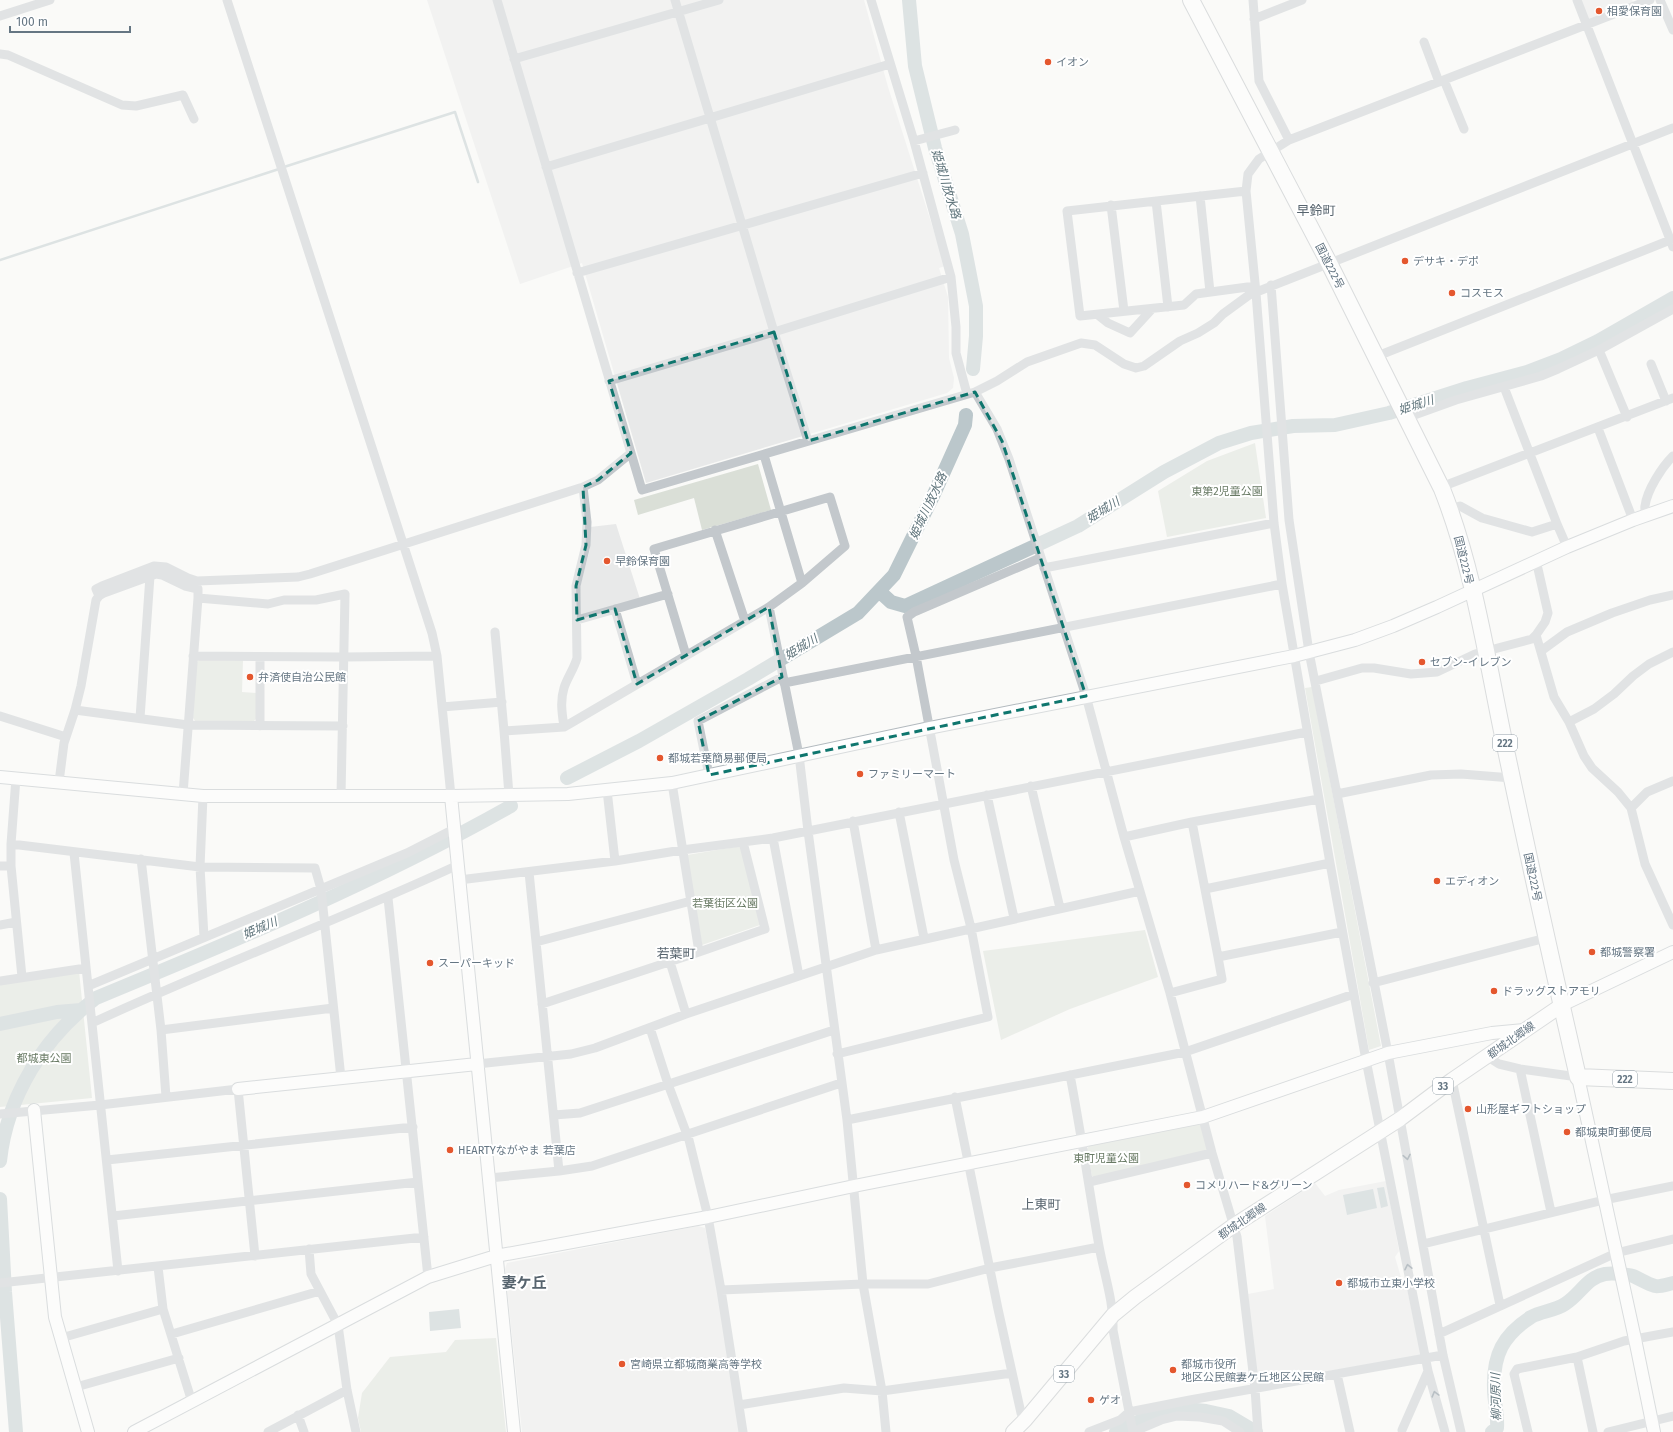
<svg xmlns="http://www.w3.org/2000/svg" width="1673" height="1432" viewBox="0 0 1673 1432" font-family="'Fira Sans','Noto Sans JP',sans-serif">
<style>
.built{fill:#e8e9e9}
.green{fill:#dadfd7}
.water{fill:#bbc7cb}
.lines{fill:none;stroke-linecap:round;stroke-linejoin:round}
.stream{stroke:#bbc7cb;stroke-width:2.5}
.river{stroke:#bbc7cb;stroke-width:14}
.secondary-casing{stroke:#b3babf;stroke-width:14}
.primary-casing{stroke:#b5babe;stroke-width:16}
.highway-casing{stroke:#b4b9bd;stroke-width:18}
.street{stroke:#c3c8cc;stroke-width:9}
.secondary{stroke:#fff;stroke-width:12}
.primary{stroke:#fff;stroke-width:14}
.highway{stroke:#fff;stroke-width:16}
.oneway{stroke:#6a7a87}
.marked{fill:none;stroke:#0f766e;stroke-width:3;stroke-dasharray:8 5;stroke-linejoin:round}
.poi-dot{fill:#e4572e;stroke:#fff;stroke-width:1.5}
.labels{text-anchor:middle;stroke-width:4;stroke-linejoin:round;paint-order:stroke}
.shield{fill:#fff;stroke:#939fa8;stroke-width:1}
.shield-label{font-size:10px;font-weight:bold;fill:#657683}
.poi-label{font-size:11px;fill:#657683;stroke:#fff;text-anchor:start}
.street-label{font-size:11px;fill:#657683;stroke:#fff}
.park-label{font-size:11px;fill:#687a64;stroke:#fff}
.water-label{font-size:12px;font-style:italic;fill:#60757c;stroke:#fff}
.quarter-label{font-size:13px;fill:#57646e;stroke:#fff}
.district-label{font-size:15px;font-weight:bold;fill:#57646e;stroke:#fff}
</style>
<rect width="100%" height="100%" fill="#fafaf8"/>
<path class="built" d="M427,0H864L888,87L945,266L939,268L948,297L949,358L954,378L953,388L947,393L646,483L582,263L520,284Z
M1581,0H1632L1634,3L1592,19H1588Z
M616,524L640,599L581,617L580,587L590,549V527Z
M1386,1181L1399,1251L1395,1257L1402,1281L1406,1284L1421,1355L1262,1383L1257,1380L1248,1294L1274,1289L1265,1216L1315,1183L1325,1196L1339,1190Z
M698,1226L705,1228L719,1296L739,1432H522L505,1269L507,1263Z"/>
<path class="green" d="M1255,443L1266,518L1167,537L1158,491L1207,461Z
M758,464L771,510L702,530L694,498L638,515L634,500Z
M199,660H243L242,692L257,693L256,719L253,722H196L193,718L196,663Z
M1312,687L1381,1046L1369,1050L1305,688Z
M741,846L760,925L702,945L687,855Z
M1145,930L1158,977L1070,1009L1001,1040L983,951Z
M79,971L92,1098L0,1107V984Z
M1199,1124L1201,1125L1208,1150L1094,1177L1092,1176L1087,1149L1089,1146Z
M496,1338L506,1432H361L358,1418L362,1393L390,1357L446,1352L455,1340Z"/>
<path class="water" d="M1384,1187L1388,1206L1381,1208L1377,1188Z
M1373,1189L1377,1208L1347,1215L1343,1195Z
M459,1309L461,1328L430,1331L429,1312Z"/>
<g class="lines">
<path class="stream" d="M284,167L455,112L478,182
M0,260L279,169"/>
<path class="river" d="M909,0L915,66L935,148L962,234L976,306V336L973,369
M879,591L891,602L905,606L1078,526L1164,472L1219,443L1251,433L1293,426L1335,425L1389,413L1467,388L1527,372L1561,359L1598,341L1673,298
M567,778L639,741L748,679L858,613L894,575L934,494L965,425L966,415
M0,1024L57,1012L81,1010
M0,1161C7,1096 44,1037 96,998C237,940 378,881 511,806
M0,1199L5,1292L16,1432
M1116,1432L1158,1413L1186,1409L1206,1411L1229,1416L1256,1432
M1492,1432L1497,1428C1498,1414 1494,1402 1494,1388C1493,1355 1503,1335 1531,1317C1541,1311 1555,1311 1565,1304C1580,1295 1587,1277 1605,1274C1612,1273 1626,1274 1633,1276C1640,1279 1648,1284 1655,1286C1660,1287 1668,1284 1673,1283"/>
<g class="secondary-casing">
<path id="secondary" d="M0,777L203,796H451L568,794L672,783L929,728L1294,656L1355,640L1393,626L1437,607L1567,547L1633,520L1673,506
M451,796L514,1432
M1562,1005L1673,952
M1578,1077L1635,1339L1654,1432
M238,1089L477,1064
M34,1110L55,1317L88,1432
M134,1432L428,1277L496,1256L708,1217L854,1186L1203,1117L1388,1053L1492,1033L1524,1030"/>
</g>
<g class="primary-casing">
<path id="primary" d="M1013,1432L1025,1420L1113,1315L1135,1297L1233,1226L1400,1119L1452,1080L1562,1005"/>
</g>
<g class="highway-casing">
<path id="highway" d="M1191,0L1329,263L1442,489C1473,567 1486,654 1503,736C1527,850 1552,964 1578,1077L1673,1081"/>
</g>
<path class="street" d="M227,0L432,633L437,656L451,796
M675,0L774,332L808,441
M871,0L914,141L951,277L956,327V353L967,394
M1253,0L1259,81L1289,140
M1577,0L1673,247
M1660,0L1673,30
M0,16L50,0
M1254,19L1302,0
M1424,42L1439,82
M0,54L8,55L122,105L136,106L183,95L194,119
M514,59L719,0
M1444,80L1464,129
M914,141L955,130
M546,167L890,64
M1246,191L1067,211L1080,316L1184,305L1196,294L1255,286
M1200,196L1210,292
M1156,201L1168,307
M1111,205L1124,311
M577,273L923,173
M1271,285L1289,520L1309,652L1388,1053L1443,1355L1461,1432
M1098,315L1108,323L1130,333L1152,309
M1599,350L1627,417
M1375,357L1673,239
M1651,364L1666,401
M609,381L774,332L951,277
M1504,387L1557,524L1567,547
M975,392L997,429L1009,459L1086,696L1124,837L1170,993L1212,1153L1237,1237L1255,1389L1258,1432
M1406,418L1456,400L1541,376L1558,369L1599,350L1673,309
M1598,428L1633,520
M631,453L642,490L975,392L997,381L1027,362L1081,343L1095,345L1124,364L1136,368L1144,366L1180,341L1198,333L1214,323L1223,314L1249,295L1673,128
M764,455L802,583
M1442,489L1449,484L1673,398
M1450,509L1460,506L1482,518L1532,532L1557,524
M1646,515C1646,512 1644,508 1645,506C1647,490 1662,467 1673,456
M715,530L745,621
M1536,560L1548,613L1545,622L1536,635
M1044,568L1274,523
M99,596L96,589L102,586L154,566L166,567L188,578L197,581L298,577L310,574L583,487L598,480L631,453L497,0
M769,607L799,755L808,831L847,1120L863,1284L882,1391L886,1432
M615,609L637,684
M577,620L668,594
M495,632L504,731
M1541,651L1567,632L1612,613L1650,600L1673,595
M193,656L344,657L437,656
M1316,681L1362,668H1374L1411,674L1437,672L1475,654L1532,639L1536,635L1554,697L1569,722L1584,756L1592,768L1618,792L1631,808L1645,864L1673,925
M784,683L1282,584
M442,707L502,702
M75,710L81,686L96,600L99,596L104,593L156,574L162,575L185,586L198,589V598L268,604L284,600H316L345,594L341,796
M0,716L66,737
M140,718L150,576
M1569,722L1594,709L1614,694L1633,676L1649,664L1673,652
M260,726V657
M564,727C562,713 560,701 564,688C567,678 574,669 577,658L576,586L586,545L587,522L583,487
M709,775L698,721L782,677
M16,778L11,844V866L22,977
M59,782L64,743L75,710L188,725L343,726
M1031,786L1060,908
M607,790L615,861
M183,794L198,598
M1337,794L1431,775L1461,774L1512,778
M509,795L504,731L564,727L571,723L769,607L802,583L845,546L830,497L654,549L686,655
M987,795L1014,918
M203,796L200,867L204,937
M1631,808L1647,792L1673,781
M899,812L924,938
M853,821L876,950
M1192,822L1218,957
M1124,837L1192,822L1319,799
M773,838L799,976
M11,844L200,867L315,868L321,889L341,1078
M74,853L118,1271
M141,859L161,1030L166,1097
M0,866H11
M529,872L559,1171
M459,880L615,861L682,850L773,838L1307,732
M1205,889L1330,863
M388,898L428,1277
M0,925L16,922
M536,942L691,901
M699,952L765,929L743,842
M670,962L686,1014
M0,981L86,968
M1373,983L1546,938
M88,986L407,853L454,829
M1170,993L1222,979L1218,957L1342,932
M542,1004L699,952L672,783
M92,1023C213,967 337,921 458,865
M650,1028L668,1084L689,1140L708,1217L721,1290L743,1432
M161,1030L333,1008
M837,1054L988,1017L971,928L954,860L916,656L907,617L914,612L1040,558
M1488,1057L1499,1064L1520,1069L1578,1077
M477,1064L571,1054L595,1048L686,1014L876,950L1140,891
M1520,1069L1551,1212
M1070,1075C1081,1132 1089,1189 1099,1246C1104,1274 1114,1302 1113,1330L1133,1432
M1452,1080L1500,1305
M955,1097L998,1309L1021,1413L1025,1420
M0,1114L100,1105L238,1089L255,1256
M554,1115L580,1113L834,1030
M847,1120L1185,1052L1354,994
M107,1160L413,1127
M489,1178L559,1171L592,1166L841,1083
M1089,1182L1212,1153
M113,1216L418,1182
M1423,1244L1604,1200L1673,1186
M309,1249L311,1274L338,1325L347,1390L356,1432
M158,1267L163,1309L192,1402
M0,1283L424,1237
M721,1290L863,1284H928L990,1268L1099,1247
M172,1334L320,1291
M1439,1334L1616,1253L1673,1239
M61,1338L163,1309
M1577,1357L1593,1432
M1337,1374L1350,1432
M76,1387L179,1358
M739,1405L844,1388L882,1391L1012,1373
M298,1415L304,1432
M1402,1430L1428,1371
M268,1432L347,1390
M1089,1432L1120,1420L1129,1412L1190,1400L1443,1355
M1133,1432L1161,1420L1177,1416L1200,1417L1223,1421L1240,1432
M1445,1432L1428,1371L1366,1060L1330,863L1282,584L1274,523L1256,293L1246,191L1248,174L1259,159L1289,140L1650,0
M1528,1432L1514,1374L1517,1369L1577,1357L1624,1341L1673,1332
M1608,1432L1673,1416"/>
<use href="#secondary" class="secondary"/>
<use href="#primary" class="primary"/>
<use href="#highway" class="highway"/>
</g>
<defs><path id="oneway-chevron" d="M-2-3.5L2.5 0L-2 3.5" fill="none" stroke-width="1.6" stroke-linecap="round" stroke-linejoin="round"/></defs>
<g class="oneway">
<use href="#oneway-chevron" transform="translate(1407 1157) rotate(79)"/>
<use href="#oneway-chevron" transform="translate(1408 1267) rotate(-102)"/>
<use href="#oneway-chevron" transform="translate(1435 1394) rotate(-105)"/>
</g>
<path d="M0 0H1673V1432H0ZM774,332L808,441L975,392L1002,441L1086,696L709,775L698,721L782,677L769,607L637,684L615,609L577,620L576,586L586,545L583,487L598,480L631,453L609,381Z" fill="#fafaf8" fill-opacity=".55" fill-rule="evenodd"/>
<path class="marked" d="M774,332L808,441L975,392L1002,441L1086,696L709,775L698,721L782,677L769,607L637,684L615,609L577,620L576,586L586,545L583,487L598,480L631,453L609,381Z"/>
<g class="poi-dot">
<circle cx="1599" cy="11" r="4"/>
<circle cx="1048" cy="62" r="4"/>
<circle cx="1405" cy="261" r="4"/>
<circle cx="1452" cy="293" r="4"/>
<circle cx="607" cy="561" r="4"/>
<circle cx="1422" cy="662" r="4"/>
<circle cx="250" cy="677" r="4"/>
<circle cx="660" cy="758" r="4"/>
<circle cx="860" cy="774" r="4"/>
<circle cx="1437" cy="881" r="4"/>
<circle cx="1592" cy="952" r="4"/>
<circle cx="430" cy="963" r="4"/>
<circle cx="1494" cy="991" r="4"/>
<circle cx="1468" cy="1109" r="4"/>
<circle cx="1567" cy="1132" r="4"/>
<circle cx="450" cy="1150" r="4"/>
<circle cx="1187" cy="1185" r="4"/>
<circle cx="1339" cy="1283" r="4"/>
<circle cx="622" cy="1364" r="4"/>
<circle cx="1173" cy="1370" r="4"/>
<circle cx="1091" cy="1400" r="4"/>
</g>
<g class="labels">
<g class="shield">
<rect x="1493" y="735" width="24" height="16" rx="3"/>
<rect x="1613" y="1071" width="24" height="16" rx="3"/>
<rect x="1433" y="1078" width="20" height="16" rx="3"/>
<rect x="1054" y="1366" width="20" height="16" rx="3"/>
</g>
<g class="shield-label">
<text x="1505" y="747">222</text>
<text x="1625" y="1083">222</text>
<text x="1443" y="1090">33</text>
<text x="1064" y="1378">33</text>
</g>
<g class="poi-label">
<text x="1607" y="15">相愛保育園</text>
<text x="1056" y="66">イオン</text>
<text x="1413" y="265">デサキ・デポ</text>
<text x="1460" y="297">コスモス</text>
<text x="615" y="565">早鈴保育園</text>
<text x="1430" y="666">セブン-イレブン</text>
<text x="258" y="681">弁済使自治公民館</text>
<text x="668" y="762">都城若葉簡易郵便局</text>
<text x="868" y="778">ファミリーマート</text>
<text x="1445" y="885">エディオン</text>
<text x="1600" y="956">都城警察署</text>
<text x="438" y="967">スーパーキッド</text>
<text x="1502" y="995">ドラッグストアモリ</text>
<text x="1476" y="1113">山形屋ギフトショップ</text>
<text x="1575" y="1136">都城東町郵便局</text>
<text x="458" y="1154">HEARTYながやま 若葉店</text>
<text x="1195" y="1189">コメリハード&amp;グリーン</text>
<text x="1347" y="1287">都城市立東小学校</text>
<text x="630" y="1368">宮崎県立都城商業高等学校</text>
<text x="1181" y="1368">都城市役所<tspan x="1181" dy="13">地区公民館妻ケ丘地区公民館</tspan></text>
<text x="1099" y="1404">ゲオ</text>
</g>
<g class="street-label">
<text transform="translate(1330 266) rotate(63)" y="4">国道222号</text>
<text transform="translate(1464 560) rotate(76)" y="4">国道222号</text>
<text transform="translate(1533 877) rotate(78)" y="4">国道222号</text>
<text transform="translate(1511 1040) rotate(-35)" y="4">都城北郷線</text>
<text transform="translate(1242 1221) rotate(-34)" y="4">都城北郷線</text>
</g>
<g class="park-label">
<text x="1227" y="495">東第2児童公園</text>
<text x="725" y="907">若葉街区公園</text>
<text x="44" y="1062">都城東公園</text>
<text x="1106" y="1162">東町児童公園</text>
</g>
<g class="water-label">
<text transform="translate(946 184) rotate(73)" y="4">姫城川放水路</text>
<text transform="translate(1416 405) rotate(-18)" y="4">姫城川</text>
<text transform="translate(928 506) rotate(-65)" y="4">姫城川放水路</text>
<text transform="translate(1103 510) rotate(-32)" y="4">姫城川</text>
<text transform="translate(801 647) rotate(-31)" y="4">姫城川</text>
<text transform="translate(260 928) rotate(-23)" y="4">姫城川</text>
<text transform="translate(1496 1397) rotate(-91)" y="4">柳河原川</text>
</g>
<g class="quarter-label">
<text x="1316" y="215">早鈴町</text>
<text x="676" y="958">若葉町</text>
<text x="1041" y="1209">上東町</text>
</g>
<g class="district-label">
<text x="524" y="1288">妻ケ丘</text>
</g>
</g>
<path d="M10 26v6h120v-6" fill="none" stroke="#657683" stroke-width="2"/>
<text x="16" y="26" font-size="12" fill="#657683" stroke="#ffffff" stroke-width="3" paint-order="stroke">100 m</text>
</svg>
